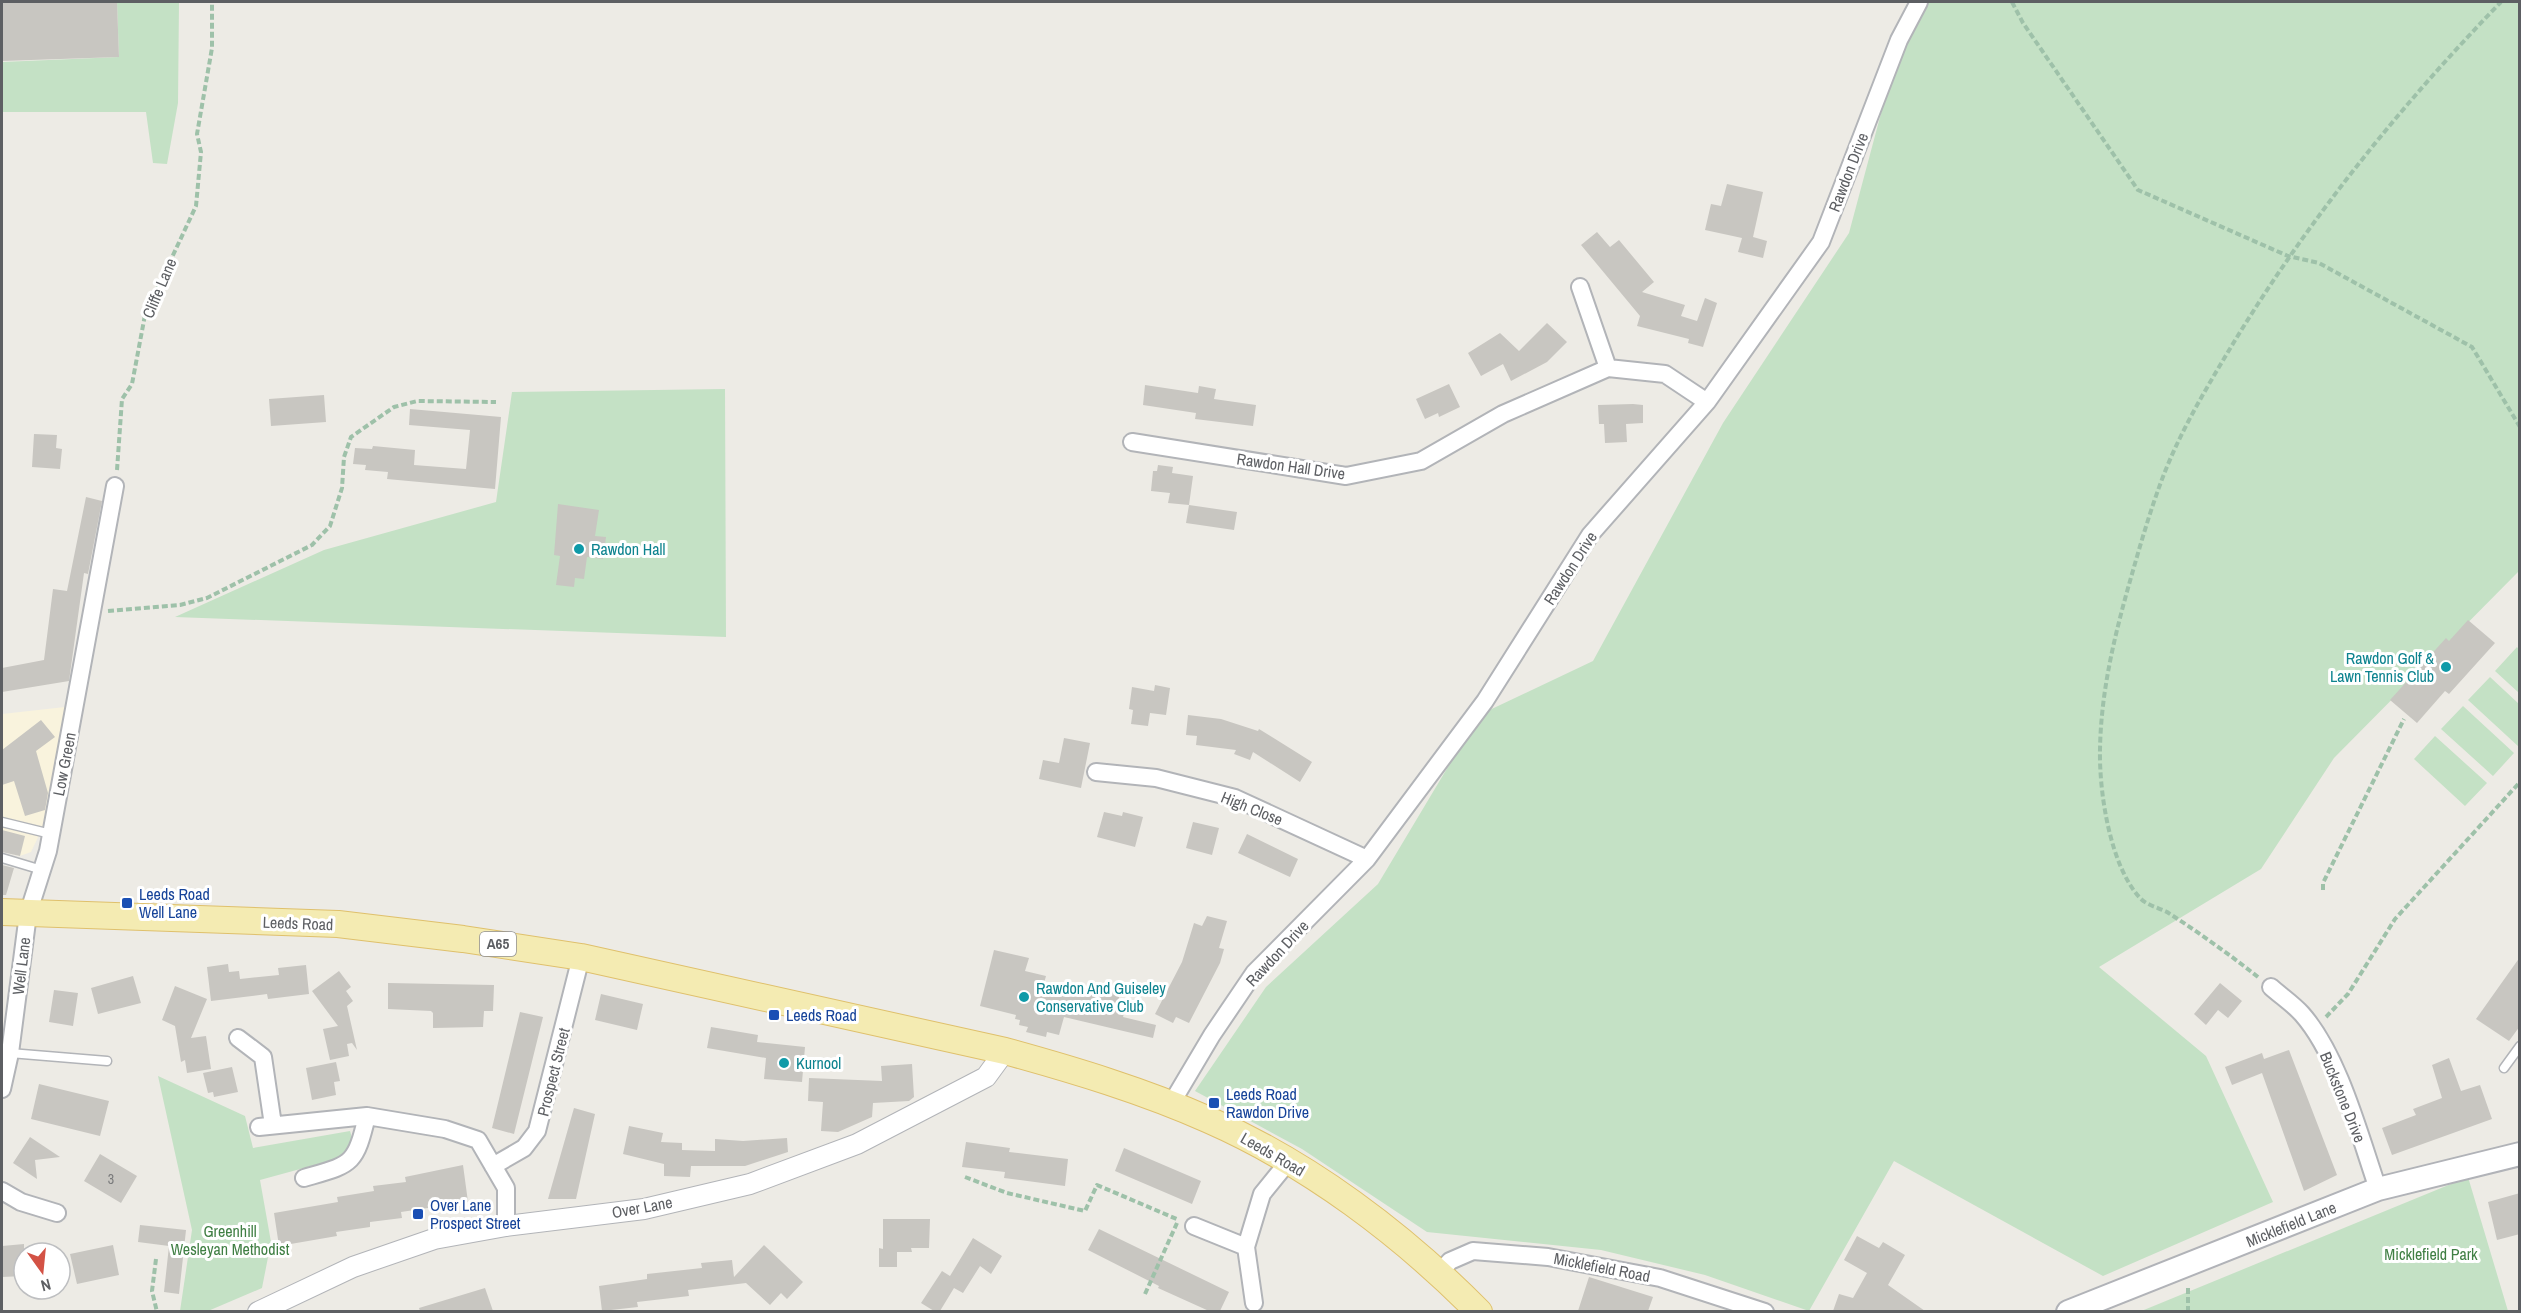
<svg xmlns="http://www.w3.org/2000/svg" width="2521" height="1313" viewBox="0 0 2521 1313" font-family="'Archivo Narrow',sans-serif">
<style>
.commercial{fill:#f9f3dd}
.green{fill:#c4e1c5}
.building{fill:#c8c6c1}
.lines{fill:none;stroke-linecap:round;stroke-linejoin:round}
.service-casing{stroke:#b2b4b8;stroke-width:11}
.minor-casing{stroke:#b2b4b8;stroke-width:20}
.tertiary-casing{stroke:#b2b4b8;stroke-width:22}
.secondary-casing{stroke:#b1b3b8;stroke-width:26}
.primary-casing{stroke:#dfc06c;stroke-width:28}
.path{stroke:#9ec1a9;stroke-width:4;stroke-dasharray:6 3;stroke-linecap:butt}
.service{stroke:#fff;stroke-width:8}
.minor{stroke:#fff;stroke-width:16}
.tertiary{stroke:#fff;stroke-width:20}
.secondary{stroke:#fff;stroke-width:22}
.primary{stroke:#f4ebb2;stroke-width:26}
.culture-dot{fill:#0f9aa8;stroke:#fff;stroke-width:2}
.transit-dot{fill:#1a4fb4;stroke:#fff;stroke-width:2}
.labels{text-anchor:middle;stroke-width:6;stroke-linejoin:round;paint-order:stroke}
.number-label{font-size:14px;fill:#78797a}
.shield{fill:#fff;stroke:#8e8f92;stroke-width:1.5}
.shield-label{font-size:15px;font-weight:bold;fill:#5d5f63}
.street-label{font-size:16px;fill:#5d5f63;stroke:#fff}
.culture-label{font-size:16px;fill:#0d838f;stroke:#fff;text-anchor:start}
.transit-label{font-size:16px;fill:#164399;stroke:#fff;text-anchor:start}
.park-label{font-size:16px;fill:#407f44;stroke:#fff}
</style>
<rect width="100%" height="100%" fill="#edebe5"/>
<path class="commercial" d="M65,707L52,808L31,852L20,856L2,851V714Z"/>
<path class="green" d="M117,2H179L178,103L167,164L153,163L146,112H2V62L119,57Z
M1928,2H2519V571L2334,758L2261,869L2099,967L2206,1056L2273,1202L2103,1276L1894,1161L1809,1311L1705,1275L1601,1250L1427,1232L1302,1149L1195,1091L1266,987L1378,884L1479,715L1593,661L1723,423L1849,233L1895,61Z
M725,389L726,637L175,617L324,550L496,502L512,392Z
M2517,647L2519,650V693L2495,671Z
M2490,677L2519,704V747L2468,700Z
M2463,706L2514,753L2493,776L2441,729Z
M2435,736L2487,783L2465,806L2414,759Z
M158,1076L245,1116L253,1148L350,1131C354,1142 351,1148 344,1157L260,1180L271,1242L262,1288L208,1311H180L192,1230Z
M2468,1177L2508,1311L2139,1312Z"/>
<path class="building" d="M2,2H117L119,57L2,61Z
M1727,184L1763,192L1753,237L1767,241L1763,258L1738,252L1742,238L1705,230L1711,204L1721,206Z
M1597,232L1610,247L1619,240L1654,282L1642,292L1685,305L1681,316L1697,321L1705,298L1717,303L1703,347L1688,343L1689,339L1637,326L1640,316L1581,245Z
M1547,323L1567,342L1547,362L1511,381L1503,364L1481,376L1468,353L1500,333L1519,351Z
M1449,384L1460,407L1439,417L1438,413L1425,419L1416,399Z
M1145,385L1198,393L1199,386L1216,389L1214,399L1256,405L1253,426L1195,419L1196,413L1143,405Z
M324,395L326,422L271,426L269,399Z
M1633,404L1643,405V423L1626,424L1627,442L1605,443L1604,424H1599L1598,405Z
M410,409L501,417L495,489L387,479L388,472L365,470L366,465L353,464L355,448L372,449L373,446L415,450L414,465L466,469L470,430L409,425Z
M34,434L57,435L56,448L62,449L60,469L32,467Z
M1158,465L1173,467L1172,473L1193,476L1189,505L1168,503L1170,493L1151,491L1153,471H1157Z
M86,497L102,501L88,574L84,573L69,681L2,692V668L44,660L53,589L67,591Z
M558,504L599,510L595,536L606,537L603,559L587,557L584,579L575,578L574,587L556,585L560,556L554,555Z
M1189,505L1237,512L1234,530L1186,523Z
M2468,620L2495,643L2449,694L2445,691L2417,723L2390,700L2446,638L2449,641Z
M1155,685L1170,688L1166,715L1150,713L1148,726L1131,724L1133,710L1129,709L1132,687L1154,691Z
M1188,715L1221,719L1258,731L1259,729L1312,762L1300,782L1253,752L1250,760L1234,754L1236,750L1196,745L1197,736L1186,735Z
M41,720L55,737L36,751L48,793L45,810L25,816L14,781L2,785V750Z
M1064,738L1090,743L1081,788L1039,779L1043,760L1059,763Z
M1104,812L1122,816L1123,812L1143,817L1135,847L1097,837Z
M1193,822L1219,828L1212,855L1186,848Z
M2,830L25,836L20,856L2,852Z
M1247,834L1298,859L1290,877L1238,853Z
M2,865L14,868L6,895H2Z
M1207,916L1227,921L1219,948L1224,949L1220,963L1189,1023L1176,1017L1173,1023L1155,1014L1182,962L1194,923L1202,926Z
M994,950L1029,958L1025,971L1046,976L1044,983L1091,995L1093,987L1120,993L1118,1003L1126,1006L1123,1017L1156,1025L1153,1038L1064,1017L1059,1035L1047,1032L1046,1037L1026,1032L1028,1027L1019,1025L1020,1020L1015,1019L1016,1015L980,1006Z
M2520,957V1026L2509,1041L2476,1019Z
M228,964L229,972L239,971L240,979L279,975L278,968L306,965L309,994L268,999L267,994L211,1001L207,967Z
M339,971L351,987L346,991L353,1001L347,1006L357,1050L352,1043L347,1044L349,1056L330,1060L323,1029L338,1026L312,991Z
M133,976L141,1003L98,1014L91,988Z
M388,983L494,985L493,1011H484L483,1027L433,1028V1013L431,1011L388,1009Z
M2220,983L2242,1001L2228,1018L2218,1010L2206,1025L2194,1014Z
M175,986L207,999L191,1038L206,1036L211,1069L187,1073L185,1060L181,1062L175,1026L162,1020Z
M54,990L78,993L73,1026L49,1022Z
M601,994L643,1004L637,1030L595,1020Z
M520,1012L543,1017L514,1134L492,1128Z
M711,1027L758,1035L757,1042L805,1047L802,1082L764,1079L766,1058L707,1048Z
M2289,1050L2337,1175L2304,1191L2262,1073L2232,1085L2225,1067L2262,1053L2264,1059Z
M2449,1058L2461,1091L2480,1085L2492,1119L2392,1155L2382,1128L2416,1115L2413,1109L2442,1098L2432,1065Z
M336,1062L340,1081L334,1082L336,1095L312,1100L306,1068Z
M912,1064L914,1097L909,1101L873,1103L872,1117L838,1132L821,1131L823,1102L808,1101L809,1078L882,1081L881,1066Z
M232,1067L238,1092L214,1097L213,1092L208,1093L203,1073Z
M39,1084L109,1101L100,1136L31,1119Z
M574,1108L595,1114L576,1199H548Z
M629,1126L663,1133L661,1142L682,1143V1150L715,1151V1139L743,1141L787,1138L788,1152L745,1166H691L690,1177L664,1176V1164L623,1154Z
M30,1137L60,1157L35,1160L37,1179L13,1163Z
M966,1142L1010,1148L1009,1152L1068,1159L1065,1186L1004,1178L1005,1172L962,1167Z
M1124,1148L1201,1181L1192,1204L1115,1171Z
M100,1154L137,1176L121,1203L84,1181Z
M463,1165L468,1202L401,1212L402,1218L370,1222V1227L336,1232L337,1236L279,1246L274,1213L338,1202L337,1197L374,1191L373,1186L406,1182L405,1177Z
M2520,1193V1234L2497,1240L2488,1202Z
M883,1219H930L929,1248H911L912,1252H897V1267H879V1248L883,1249Z
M140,1225L186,1230L179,1294L164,1292L169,1246L138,1242Z
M1099,1229L1229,1292L1220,1311H1209L1158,1288L1159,1286L1088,1250Z
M1857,1236L1879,1248L1883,1242L1905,1255L1888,1285L1925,1311H1833L1839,1294L1853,1298L1867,1273L1844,1260Z
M973,1238L1002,1256L991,1274L980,1266L963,1293L954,1288L940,1311H934L921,1303L942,1271L950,1276Z
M24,1244V1276L2,1277V1246Z
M113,1245L119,1275L77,1284L70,1254Z
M764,1245L803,1282L787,1299L781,1293L770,1305L746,1283L688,1290L689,1296L637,1302L638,1307L602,1311L599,1286L647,1279V1274L702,1268L701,1263L732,1260L734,1277Z
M1589,1277L1653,1297L1648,1311H1578Z
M485,1288L493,1311H420L419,1308Z"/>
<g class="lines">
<g class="service-casing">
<path id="service" d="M2,822L51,834
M2,858L42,870
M10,1053L107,1061
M2504,1068L2520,1046"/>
</g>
<g class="minor-casing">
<path id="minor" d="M1580,287L1608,368
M1132,442L1346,476L1421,461L1503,414L1608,368L1665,374L1707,402
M1096,772L1156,778L1235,798L1367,859
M2271,987C2281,996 2293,1004 2302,1014C2339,1056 2360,1137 2378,1189
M238,1038L263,1057L273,1125
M2,1089L10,1053L28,914L48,851L115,486
M1171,1104L1212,1035L1254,973L1367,859L1485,701L1590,535L1707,402L1821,242L1899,40L1919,2
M259,1127L367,1116L445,1129L478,1140L506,1188V1226
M493,1166L524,1148L537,1131L581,957
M304,1178C352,1164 355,1166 367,1116
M2,1191L21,1202L57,1213
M1194,1226L1246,1247
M1440,1272L1450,1261L1473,1251L1548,1257L1660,1278L1765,1312
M1254,1303L1246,1247L1262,1194L1288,1162"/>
</g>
<g class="tertiary-casing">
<path id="tertiary" d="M258,1312L353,1267L434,1239L506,1226L644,1209L750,1184L857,1144L986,1077L1005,1051"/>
</g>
<g class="secondary-casing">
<path id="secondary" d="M2068,1312L2378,1189L2520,1154"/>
</g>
<g class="primary-casing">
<path id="primary" d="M2,912L338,924L463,939L581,957L1005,1051C1074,1070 1144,1091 1209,1120C1309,1164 1402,1234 1479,1312"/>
</g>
<path class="path" d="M2012,2L2023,23L2138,190L2288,256L2319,263L2472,347L2520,427
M117,470L122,399L132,384L145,315L196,206L201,152L197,134L212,48V2
M108,611L180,605L207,598L312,545L330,526L342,488L344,457L351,437L394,407L417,401L496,402
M2323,890V883L2404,719
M2258,977C2229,954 2198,932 2167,912C2159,908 2147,905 2141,899C2110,867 2099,792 2100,749C2101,694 2113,642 2128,588C2138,553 2148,517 2161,482C2179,433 2207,387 2234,342C2309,219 2401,105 2501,2
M2326,1017L2348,994L2395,919L2520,782
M965,1177L1007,1193L1085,1211L1097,1185L1179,1220
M156,1259L152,1291L157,1312
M1145,1294L1177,1223
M2188,1312V1285"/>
<use href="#service" class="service"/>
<use href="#minor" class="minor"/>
<use href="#tertiary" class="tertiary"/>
<use href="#secondary" class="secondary"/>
<use href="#primary" class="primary"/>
</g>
<g class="culture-dot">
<circle cx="579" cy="549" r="6"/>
<circle cx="2446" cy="667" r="6"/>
<circle cx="1024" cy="997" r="6"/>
<circle cx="784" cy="1063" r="6"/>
</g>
<g class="transit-dot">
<rect x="121" y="897" width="12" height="12" rx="3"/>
<rect x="768" y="1009" width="12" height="12" rx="3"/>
<rect x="1208" y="1097" width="12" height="12" rx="3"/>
<rect x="412" y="1208" width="12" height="12" rx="3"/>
</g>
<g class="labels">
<g class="number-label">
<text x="111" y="1184">3</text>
</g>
<rect class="shield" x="480" y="932" width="36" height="24" rx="4.5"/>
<g class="shield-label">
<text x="498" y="949">A65</text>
</g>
<g class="street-label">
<text transform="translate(1848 172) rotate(-69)" y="6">Rawdon Drive</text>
<text transform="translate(159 288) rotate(-67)" y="6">Cliffe Lane</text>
<text transform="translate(1291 466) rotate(8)" y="6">Rawdon Hall Drive</text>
<text transform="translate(1570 568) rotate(-57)" y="6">Rawdon Drive</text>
<text transform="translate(64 764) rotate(-79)" y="6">Low Green</text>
<text transform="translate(1252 808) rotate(22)" y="6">High Close</text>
<text transform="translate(298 923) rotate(2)" y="6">Leeds Road</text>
<text transform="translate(1277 953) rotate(-47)" y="6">Rawdon Drive</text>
<text transform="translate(21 966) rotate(-83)" y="6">Well Lane</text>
<text transform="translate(553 1072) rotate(-76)" y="6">Prospect Street</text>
<text transform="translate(2343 1097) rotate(68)" y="6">Buckstone Drive</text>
<text transform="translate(1273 1154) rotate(30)" y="6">Leeds Road</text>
<text transform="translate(642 1207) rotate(-10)" y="6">Over Lane</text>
<text transform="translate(2291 1224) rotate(-22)" y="6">Micklefield Lane</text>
<text transform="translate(1602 1267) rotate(11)" y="6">Micklefield Road</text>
</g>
<g class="culture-label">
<text x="591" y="555">Rawdon Hall</text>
<text x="2434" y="664" text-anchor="end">Rawdon Golf &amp;<tspan x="2434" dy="18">Lawn Tennis Club</tspan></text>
<text x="1036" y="994">Rawdon And Guiseley<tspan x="1036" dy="18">Conservative Club</tspan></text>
<text x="796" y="1069">Kurnool</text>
</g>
<g class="transit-label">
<text x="139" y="900">Leeds Road<tspan x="139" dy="18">Well Lane</tspan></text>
<text x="786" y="1021">Leeds Road</text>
<text x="1226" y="1100">Leeds Road<tspan x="1226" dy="18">Rawdon Drive</tspan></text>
<text x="430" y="1211">Over Lane<tspan x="430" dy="18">Prospect Street</tspan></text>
</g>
<g class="park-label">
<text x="230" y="1237">Greenhill<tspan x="230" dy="18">Wesleyan Methodist</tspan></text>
<text x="2431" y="1260">Micklefield Park</text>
</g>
</g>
<rect width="2521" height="1313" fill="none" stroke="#5d5f63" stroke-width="6"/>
<g transform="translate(42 1271) rotate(165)"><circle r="28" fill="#ffffff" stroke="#bebfc1" stroke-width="1.5"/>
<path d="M0-4.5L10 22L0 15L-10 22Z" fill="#d35245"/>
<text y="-9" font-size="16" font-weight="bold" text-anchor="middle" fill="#5d5f63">N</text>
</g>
</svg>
